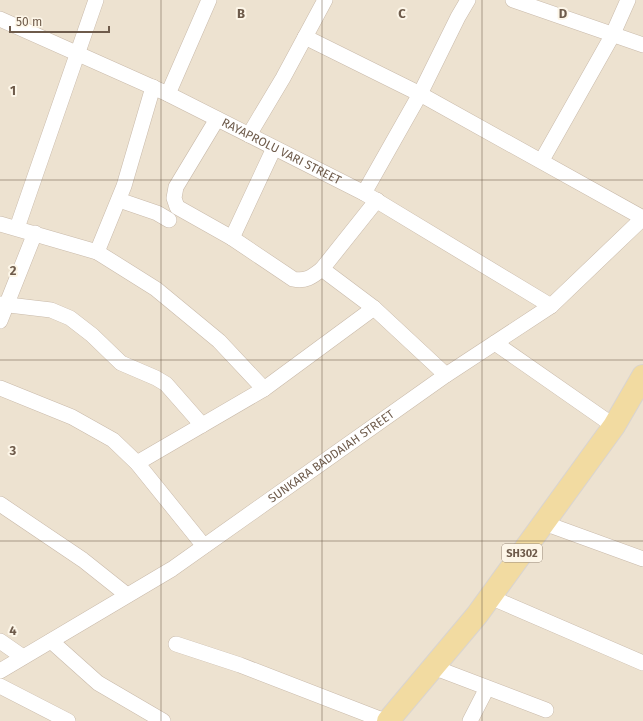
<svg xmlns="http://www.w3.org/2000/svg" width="643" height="721" viewBox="0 0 643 721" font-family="'Fira Sans',sans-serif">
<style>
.residential{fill:#ede2d0}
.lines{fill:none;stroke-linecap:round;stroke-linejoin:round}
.minor-casing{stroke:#c9baaa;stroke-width:16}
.primary-casing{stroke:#d9d4d0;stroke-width:24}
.minor{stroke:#fff;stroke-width:15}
.primary{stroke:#f2dba1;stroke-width:22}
.grid{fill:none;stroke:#6e5b4b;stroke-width:1;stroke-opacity:0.55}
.labels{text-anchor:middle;stroke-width:4;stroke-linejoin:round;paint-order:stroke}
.shield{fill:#fdf6e8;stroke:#998a7a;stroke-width:1}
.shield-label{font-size:11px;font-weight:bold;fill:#6e5b4b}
.street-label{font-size:12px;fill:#6e5b4b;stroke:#fdf6e8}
.grid-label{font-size:13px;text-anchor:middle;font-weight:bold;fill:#6e5b4b;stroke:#fdf6e8;stroke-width:4;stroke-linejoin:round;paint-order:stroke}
</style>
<rect width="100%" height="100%" fill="#f9f2e2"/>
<path class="residential" d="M0,0H643V721H0Z"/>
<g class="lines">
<g class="minor-casing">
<g id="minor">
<path d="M513,0L643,45"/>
<path id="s1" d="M0,19L168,94L364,193L551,306"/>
<path d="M168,94L209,0"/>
<path d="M217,119L176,187L174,198L177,207L232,238L293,279C305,282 312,277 322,269L374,308L446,375"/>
<path d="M249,135L283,78L325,0"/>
<path d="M542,160L612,36L628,0"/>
<path d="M364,193L420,94L458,17L468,0"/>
<path d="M119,200L157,213L169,220"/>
<path d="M0,224L97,252L156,289L219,341L264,389"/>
<path d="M17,228L96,0"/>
<path d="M232,238L274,148"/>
<path d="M97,252L124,186L153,87"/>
<path d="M322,269L377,200"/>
<path d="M0,304L51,310L70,318L92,335L121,363L156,378L166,384L202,425"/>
<path d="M0,321L35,233"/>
<path d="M495,343L614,426"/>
<path d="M0,388L72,417L113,440L137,463L204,546"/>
<path d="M137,463L264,389L374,308"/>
<path d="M0,504L83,560L127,595"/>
<path d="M544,523L643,559"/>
<path d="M490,597L643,663"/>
<path d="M0,641L23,657"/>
<path d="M51,641L98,683L163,721"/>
<path d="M176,644L240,665L385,721"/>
<path d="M433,667L546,710"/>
<path id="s2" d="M0,671L172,569L446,375L551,306L643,218L420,94L305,37"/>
<path d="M0,686L68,721"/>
<path d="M470,721L487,688"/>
</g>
</g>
<g class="primary-casing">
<path id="primary" d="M388,721L477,615L614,426L643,376"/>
</g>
<use href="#minor" class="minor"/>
<use href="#primary" class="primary"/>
</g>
<path class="grid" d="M161,0V721M322,0V721M482,0V721M0,180H643M0,360H643M0,541H643"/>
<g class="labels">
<rect class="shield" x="502" y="544" width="40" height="18" rx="3"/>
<g class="shield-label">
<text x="522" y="557">SH302</text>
</g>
<g class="street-label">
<text dy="4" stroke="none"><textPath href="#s1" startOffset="311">RAYAPROLU VARI STREET</textPath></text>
<text dy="4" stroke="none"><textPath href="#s2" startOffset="395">SUNKARA BADDAIAH STREET</textPath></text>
</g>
</g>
<g class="grid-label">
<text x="241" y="18">B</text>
<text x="402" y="18">C</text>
<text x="563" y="18">D</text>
<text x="13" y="95">1</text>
<text x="13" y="275">2</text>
<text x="13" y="455">3</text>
<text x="13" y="635">4</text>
</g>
<path d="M10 26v6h99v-6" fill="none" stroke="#6e5b4b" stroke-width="2"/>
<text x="16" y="26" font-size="12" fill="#6e5b4b" stroke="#fdf6e8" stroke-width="3" paint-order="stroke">50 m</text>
</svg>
